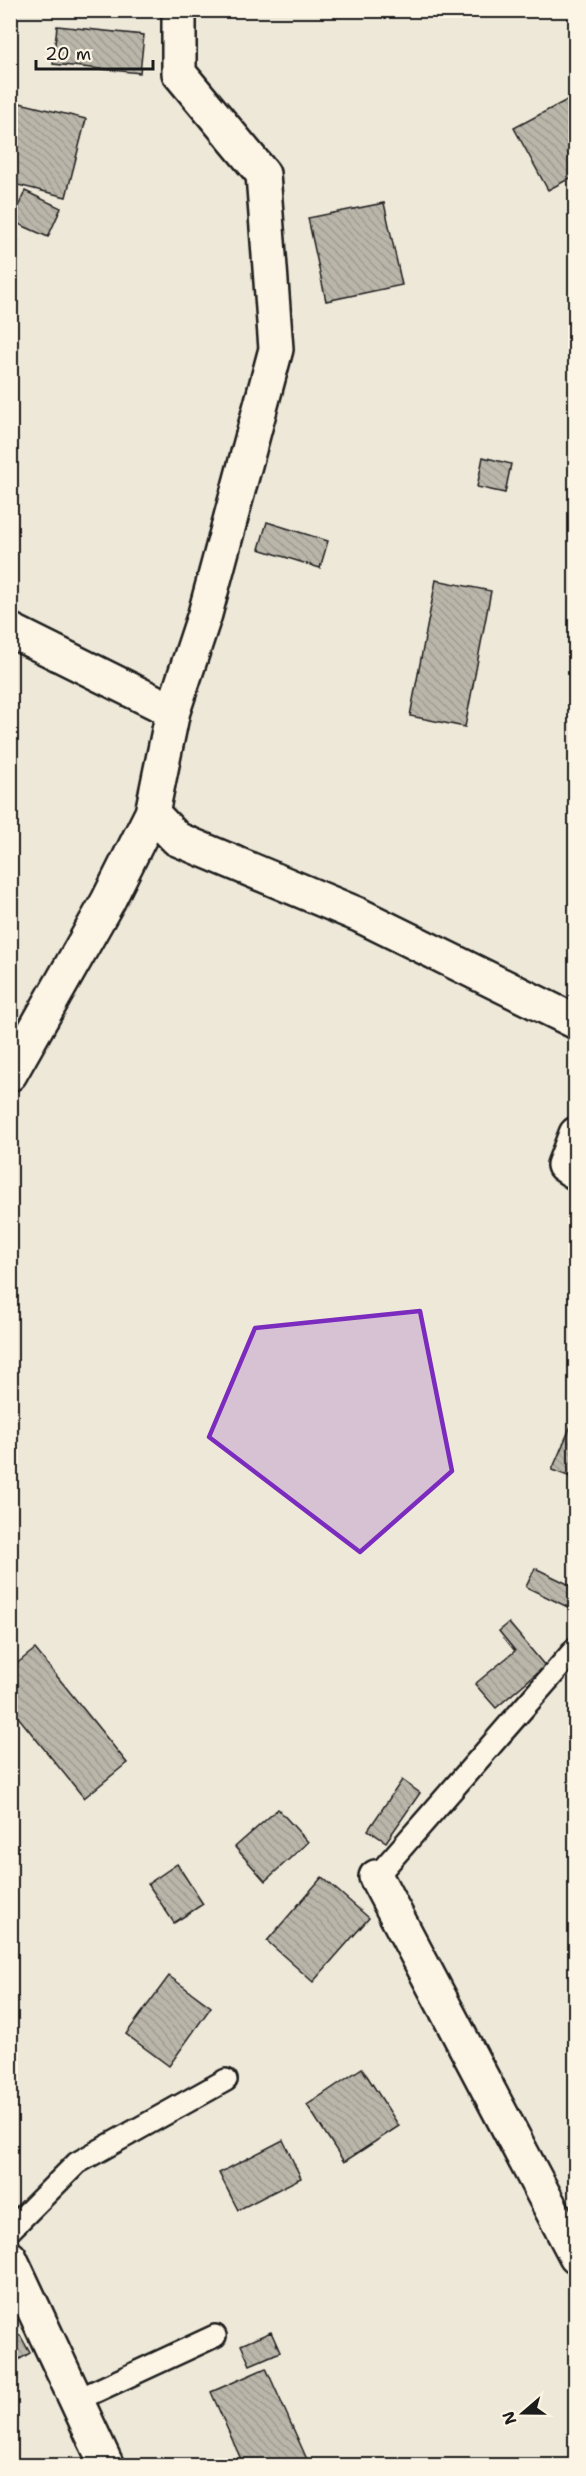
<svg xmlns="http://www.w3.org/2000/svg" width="586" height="2476" viewBox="0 0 586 2476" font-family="'Shantell Sans',sans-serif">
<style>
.building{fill:url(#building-back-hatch);stroke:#1c1c1c;stroke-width:1.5}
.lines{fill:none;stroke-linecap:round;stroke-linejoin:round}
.service-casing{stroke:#1c1c1c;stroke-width:26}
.minor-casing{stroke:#1c1c1c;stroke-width:38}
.service{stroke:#fcf5e5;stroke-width:21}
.minor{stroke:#fcf5e5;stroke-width:33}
.marked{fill:#7b2cbf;fill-opacity:0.2;stroke:#7b2cbf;stroke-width:4.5;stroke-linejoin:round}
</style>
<defs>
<pattern id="building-back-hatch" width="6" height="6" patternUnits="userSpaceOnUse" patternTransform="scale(1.5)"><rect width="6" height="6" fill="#bab6aa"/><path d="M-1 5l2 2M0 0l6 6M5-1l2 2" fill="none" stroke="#9f9c92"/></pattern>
</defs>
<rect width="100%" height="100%" fill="#eee8d9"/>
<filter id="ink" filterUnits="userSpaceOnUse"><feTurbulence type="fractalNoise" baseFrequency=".0167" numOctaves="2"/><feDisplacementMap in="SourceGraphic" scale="12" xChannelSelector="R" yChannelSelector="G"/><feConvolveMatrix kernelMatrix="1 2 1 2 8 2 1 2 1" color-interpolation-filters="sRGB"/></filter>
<g filter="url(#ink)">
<path class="building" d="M57,26L144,35L140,73L53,64Z
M567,100L576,117V175L548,190L514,128Z
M20,103L86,119L66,197L10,183V143Z
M25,191L61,208L48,237L12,221Z
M384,203L402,285L326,301L308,218Z
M10,231L19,241L10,249Z
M483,457L511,464L505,493L477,487Z
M267,522L328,541L320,568L259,549Z
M436,580L491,591L465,727L410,716Z
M576,1414V1479L552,1470Z
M535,1568L576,1588V1611L526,1587Z
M509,1623L545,1666L496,1708L475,1684L515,1651L499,1631Z
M35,1649L127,1763L84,1798L10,1707V1669Z
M402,1780L420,1793L386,1842L368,1830Z
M278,1809L308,1842L265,1881L235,1847Z
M177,1864L203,1904L174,1923L148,1884Z
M322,1877L369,1918L313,1982L267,1941Z
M169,1976L211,2007L169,2066L126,2034Z
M362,2068L399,2126L344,2162L307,2105Z
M283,2140L301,2178L238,2210L219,2173Z
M271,2332L280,2352L250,2365L241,2345Z
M20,2335L30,2353L10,2365V2341Z
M266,2368L310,2466H244L211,2392Z"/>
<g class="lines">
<g class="service-casing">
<path id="service" d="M376,1877L576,1648
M10,2230L77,2163L226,2080
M77,2400L215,2336"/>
</g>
<g class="minor-casing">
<path id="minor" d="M10,630L173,711
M152,813L177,839L359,915L576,1022
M10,1074L108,901L152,813L173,711L205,614L276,349L263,174L179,73V10
M576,1134L564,1165L576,1173
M376,1877L576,2256
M10,2258L107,2466"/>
</g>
<use href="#service" class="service"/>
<use href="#minor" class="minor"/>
</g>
</g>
<path class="marked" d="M420,1311L452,1471L360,1552L209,1437L255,1328Z"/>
<rect width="586" height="2476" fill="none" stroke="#fcf5e5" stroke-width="36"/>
<rect x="18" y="18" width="550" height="2440" fill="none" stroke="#1c1c1c" stroke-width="2" filter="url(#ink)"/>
<g transform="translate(523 2413) rotate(250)" stroke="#fcf5e5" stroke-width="4.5" paint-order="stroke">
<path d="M0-4.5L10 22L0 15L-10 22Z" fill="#1c1c1c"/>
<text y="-9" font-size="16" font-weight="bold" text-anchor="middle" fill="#1c1c1c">N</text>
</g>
<path d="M36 60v9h117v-9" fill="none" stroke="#1c1c1c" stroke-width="3"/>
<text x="45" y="60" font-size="18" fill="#1c1c1c" stroke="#fcf5e5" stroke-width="4.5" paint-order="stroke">20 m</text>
</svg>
